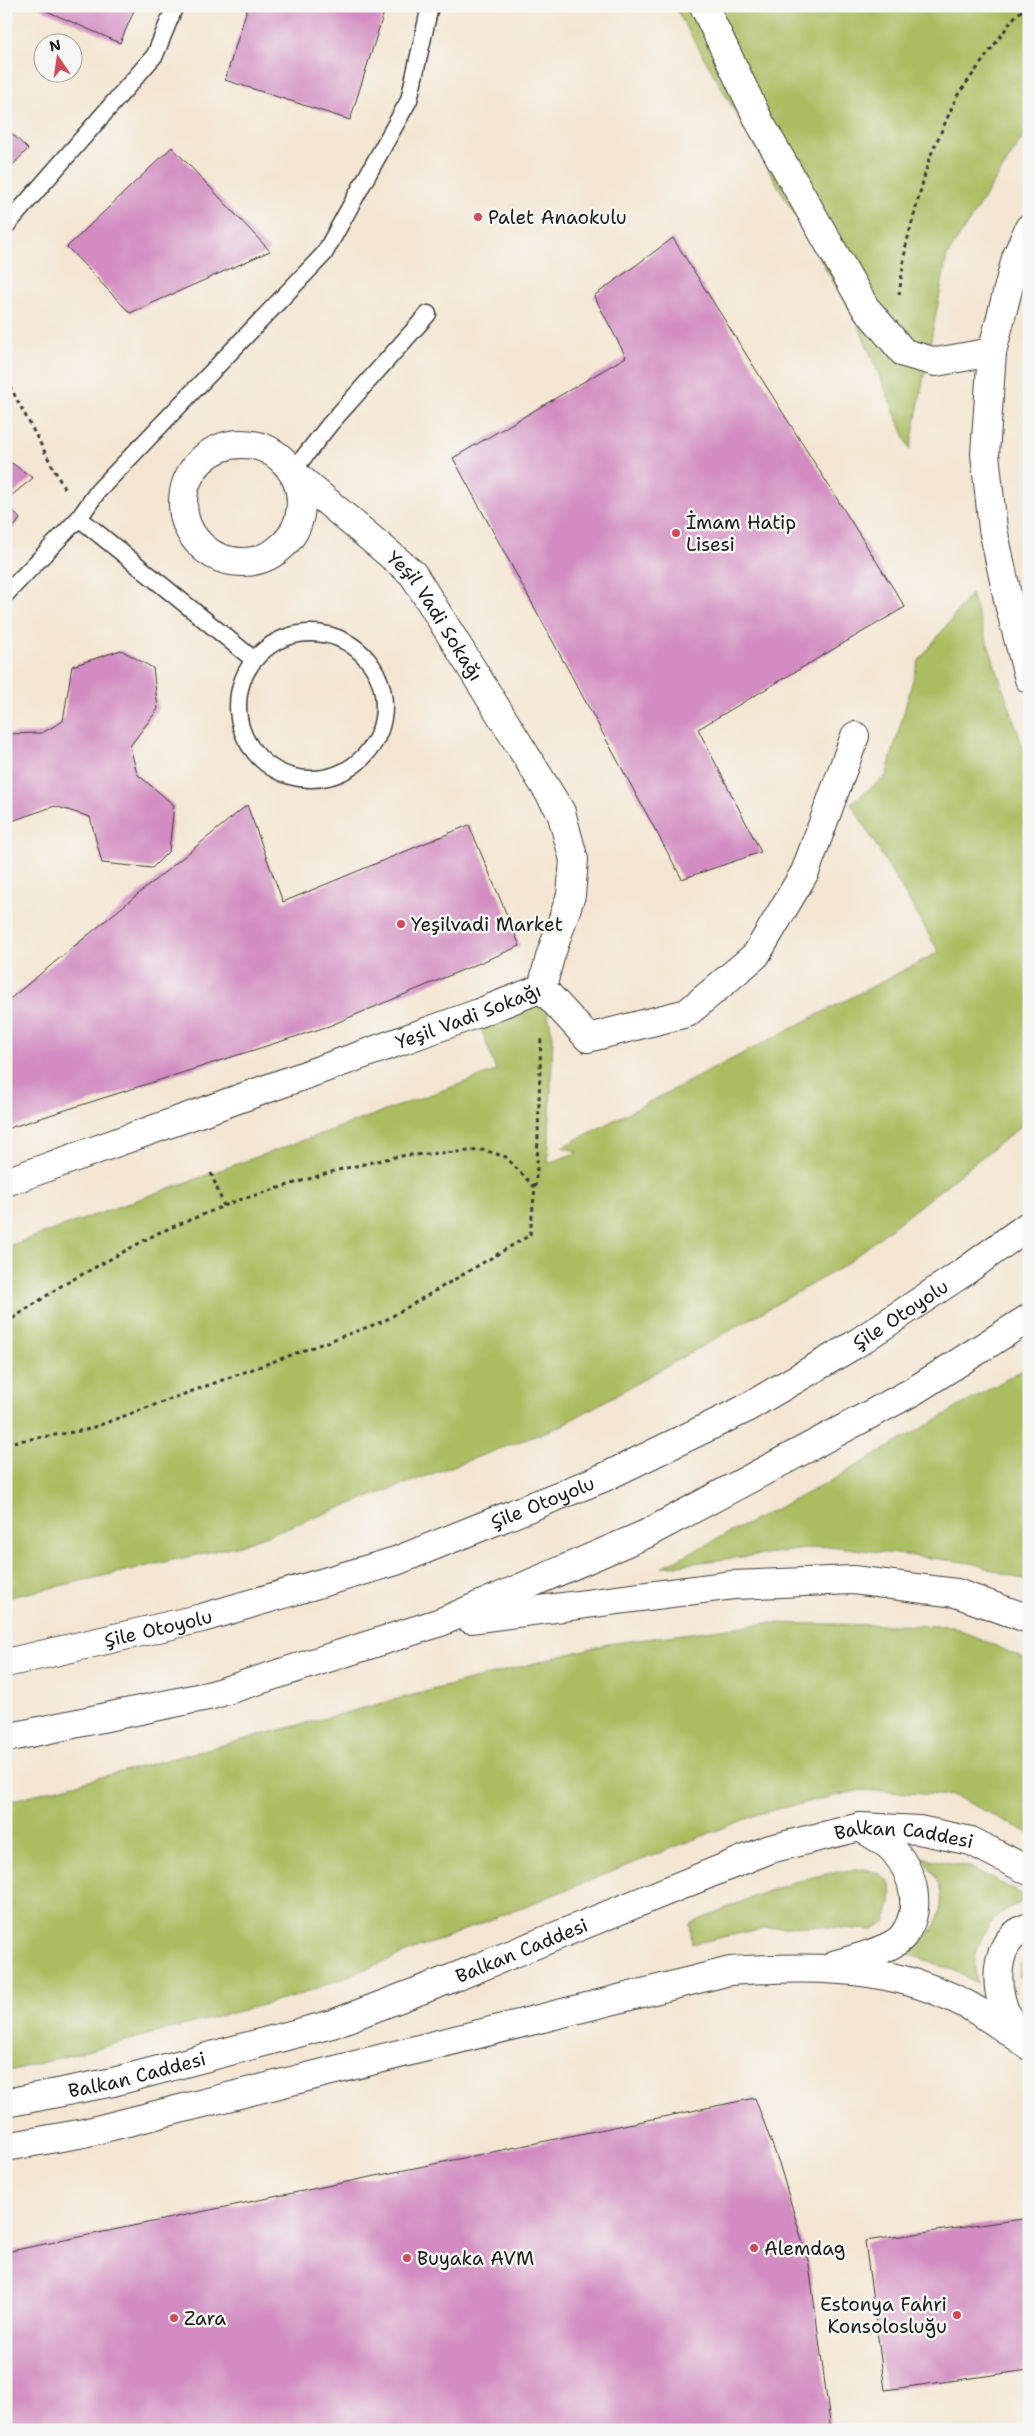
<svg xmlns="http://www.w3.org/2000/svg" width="1035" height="2436" font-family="'Shantell Sans',sans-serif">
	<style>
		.green { fill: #aabd60; stroke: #636c3e }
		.building { fill: #d28cc1 }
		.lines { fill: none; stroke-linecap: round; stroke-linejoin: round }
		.lane-casing { stroke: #3c3a37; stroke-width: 19 }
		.street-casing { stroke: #3c3a37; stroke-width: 30 }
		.secondary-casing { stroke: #3c3a37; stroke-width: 30 }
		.highway-casing { stroke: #3c3a37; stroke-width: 30 }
		.path { stroke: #3c3a37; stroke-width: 3; stroke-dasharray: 4 4; stroke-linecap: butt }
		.lane { stroke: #fff; stroke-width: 16 }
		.street { stroke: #fff; stroke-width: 28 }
		.secondary { stroke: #fff; stroke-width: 28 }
		.highway { stroke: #fff; stroke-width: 28 }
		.poi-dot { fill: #d1495b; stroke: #f6f6f2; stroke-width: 2 }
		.labels { text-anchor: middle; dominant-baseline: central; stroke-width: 5; stroke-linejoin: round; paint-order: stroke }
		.poi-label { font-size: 19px; fill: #1c1c1c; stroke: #f6f6f2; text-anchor: start }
		.street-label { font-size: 19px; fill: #1c1c1c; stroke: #f6f6f2 }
	</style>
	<rect width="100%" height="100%" fill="#f6f6f2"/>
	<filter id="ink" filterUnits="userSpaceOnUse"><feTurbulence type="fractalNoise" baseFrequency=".02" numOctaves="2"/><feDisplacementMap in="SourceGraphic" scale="10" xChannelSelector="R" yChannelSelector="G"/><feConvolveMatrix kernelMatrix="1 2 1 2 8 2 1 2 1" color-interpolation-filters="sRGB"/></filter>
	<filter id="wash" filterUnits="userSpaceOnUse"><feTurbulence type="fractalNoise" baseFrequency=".0096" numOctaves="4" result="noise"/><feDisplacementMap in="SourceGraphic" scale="20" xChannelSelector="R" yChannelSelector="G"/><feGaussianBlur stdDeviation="1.12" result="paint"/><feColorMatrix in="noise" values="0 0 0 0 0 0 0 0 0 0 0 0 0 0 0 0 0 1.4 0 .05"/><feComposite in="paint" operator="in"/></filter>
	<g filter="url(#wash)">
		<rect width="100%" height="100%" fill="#f4e6d2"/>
		<path class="green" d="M 674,6 L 1029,6 L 1029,128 L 947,256 L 910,450 L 858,324 Z
			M 971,594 L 1029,765 L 1029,1120 L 842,1267 L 559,1427 L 240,1545 L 6,1598 L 6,1247 L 496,1071 L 476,1014 L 542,988 L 553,1037 L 548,1163 L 578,1152 L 562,1147 L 939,952 L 851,803 L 886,776 L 918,662 Z
			M 1029,1366 L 1029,1582 L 972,1563 L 829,1546 L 662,1567 L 829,1482 Z
			M 766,1623 L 952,1626 L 1029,1661 L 1029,1833 L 955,1796 L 861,1790 L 761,1813 L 297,1996 L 6,2072 L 6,1802 L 607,1644 Z
			M 921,1857 L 970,1867 L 1029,1898 L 1029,1901 C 1000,1905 979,1932 975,1960 C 974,1967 976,1976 977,1983 L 955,1971 L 909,1954 C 944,1927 954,1891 921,1857 Z
			M 864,1869 C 898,1875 895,1896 885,1923 L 870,1930 L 813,1926 L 764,1928 L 692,1944 L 690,1924 C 747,1899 801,1873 864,1869 Z
			M 1029,1952 L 1029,1995 C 1017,1984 1016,1963 1029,1952 Z"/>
		<g id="blocks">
			<path class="building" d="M 35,6 L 136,6 L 120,43 Z
				M 248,6 L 386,6 L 350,120 L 225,80 Z
				M 6,128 L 28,149 L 6,172 Z
				M 172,147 L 270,251 L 130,313 L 67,247 Z
				M 673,238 L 905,607 L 698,729 L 761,852 L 682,879 L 453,458 L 626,357 L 594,296 Z
				M 6,459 L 33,478 L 6,500 Z
				M 6,503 L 20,519 L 6,537 Z
				M 121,650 L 153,668 L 158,709 L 130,746 L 137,774 L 174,805 L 169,851 L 152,868 L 102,863 L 90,817 L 55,806 L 6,823 L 6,734 L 42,733 L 63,721 L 72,666 Z
				M 247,805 L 283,902 L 469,825 L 520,946 L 329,1026 L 6,1129 L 6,1002 Z
				M 755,2098 L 779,2163 L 809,2264 L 831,2430 L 6,2430 L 6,2252 Z
				M 1029,2218 L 1029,2370 L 885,2390 L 865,2241 Z"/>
		</g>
	</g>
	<g filter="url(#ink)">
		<use href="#blocks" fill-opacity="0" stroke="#3c3a37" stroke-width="1"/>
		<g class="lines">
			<g class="lane-casing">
				<path id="lane" d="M 6,226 L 155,55 L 175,6
					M 292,472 L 330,424 L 428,314
					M 79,518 L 253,659
					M 6,594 L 79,518 L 98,491 L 324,254 L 409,100 L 430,6
					M238 706a73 73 0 1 1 146 0a73 73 0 1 1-146 0Z"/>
			</g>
			<g class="street-casing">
				<g id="street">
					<path d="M 704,6 L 759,121 L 865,307 L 904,353 L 936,362 L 992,352"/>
					<circle cx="242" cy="503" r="59"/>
					<path id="s1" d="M 292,472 L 413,574 L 561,812 L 574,860 L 571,895 L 550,957 L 542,988"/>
					<path d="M 542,988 L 588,1038 L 687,1013 L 756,955 L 805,872 L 855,736"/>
					<path id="s2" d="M 6,1182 L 476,1014 L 542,988"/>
				</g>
			</g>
			<g class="secondary-casing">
				<g id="secondary">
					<path d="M 836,1964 C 852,1960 893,1949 903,1936 C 923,1909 914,1874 894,1851 C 886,1841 870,1834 860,1827"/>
					<path d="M 1021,2036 C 1016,2027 1008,2018 1004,2009 C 994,1980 995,1938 1029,1927"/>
					<path id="s3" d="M 6,2103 L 113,2082 L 332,2024 L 458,1976 L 770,1849 L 860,1827 L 919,1830 L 971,1841 L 1029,1871"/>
					<path d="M 6,2147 L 84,2133 L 730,1971 C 828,1965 915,1965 998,2024 C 1008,2031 1020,2038 1029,2046"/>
				</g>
			</g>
			<g class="highway-casing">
				<g id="highway">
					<path d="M 1029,228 L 1016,258 L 992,352 L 985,454 L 993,529 L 1009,604 L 1029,679"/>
					<path d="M 470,1619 L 733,1585 L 853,1580 L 956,1593 L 1029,1619"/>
					<path id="s4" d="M 6,1663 L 202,1618 L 396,1561 L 605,1477 L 743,1410 L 854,1345 L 964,1272 L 1029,1225"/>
					<path d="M 6,1738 L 212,1695 L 441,1622 L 646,1534 L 912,1392 L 1029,1318"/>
				</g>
			</g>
			<path class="path" d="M 899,295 L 906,245 L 929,159 L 957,96 L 1016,15 L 1028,6
				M 6,379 L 65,490
				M 211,1173 L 224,1206
				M 6,1323 L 61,1286 L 158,1233 L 236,1201 L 338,1170 L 399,1156 L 484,1150 L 506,1157 L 535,1188
				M 6,1443 L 86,1430 L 384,1321 L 530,1235 L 537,1168 L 541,1036"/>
			<use href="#lane" class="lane"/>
			<use href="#street" class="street"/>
			<use href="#secondary" class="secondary"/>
			<use href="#highway" class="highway"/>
		</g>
	</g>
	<g class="poi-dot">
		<circle cx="478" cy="217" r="5"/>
		<circle cx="676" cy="533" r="5"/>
		<circle cx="401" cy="924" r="5"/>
		<circle cx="754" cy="2248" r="5"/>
		<circle cx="407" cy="2258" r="5"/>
		<circle cx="957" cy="2315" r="5"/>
		<circle cx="174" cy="2318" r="5"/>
	</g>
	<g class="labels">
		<g class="poi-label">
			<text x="488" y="217">Palet Anaokulu</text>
			<text x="686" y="522">İmam Hatip<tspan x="686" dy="22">Lisesi</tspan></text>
			<text x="411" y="924">Yeşilvadi Market</text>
			<text x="764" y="2248">Alemdag</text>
			<text x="417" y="2258">Buyaka AVM</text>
			<text x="947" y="2304" text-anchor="end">Estonya Fahri<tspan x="947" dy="22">Konsolosluğu</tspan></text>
			<text x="184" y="2318">Zara</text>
		</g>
		<g class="street-label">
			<text stroke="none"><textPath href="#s1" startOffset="205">Yeşil Vadi Sokağı</textPath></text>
			<text stroke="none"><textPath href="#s2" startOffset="491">Yeşil Vadi Sokağı</textPath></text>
			<text stroke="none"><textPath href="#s4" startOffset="966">Şile Otoyolu</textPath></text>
			<text stroke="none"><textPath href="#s4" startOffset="561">Şile Otoyolu</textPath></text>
			<text stroke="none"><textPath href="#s4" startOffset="156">Şile Otoyolu</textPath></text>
			<text stroke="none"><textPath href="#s3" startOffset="944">Balkan Caddesi</textPath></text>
			<text stroke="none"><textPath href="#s3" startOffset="539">Balkan Caddesi</textPath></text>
			<text stroke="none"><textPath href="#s3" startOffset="134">Balkan Caddesi</textPath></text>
		</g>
	</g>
	<rect width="1035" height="2436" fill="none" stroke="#f6f6f2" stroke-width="25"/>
	<g transform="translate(58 58) rotate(347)"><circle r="24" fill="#f6f6f2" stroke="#9f9f9c"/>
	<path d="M0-4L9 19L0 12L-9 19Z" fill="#d1495b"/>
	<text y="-8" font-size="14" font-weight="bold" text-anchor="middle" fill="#1c1c1c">N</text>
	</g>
</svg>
